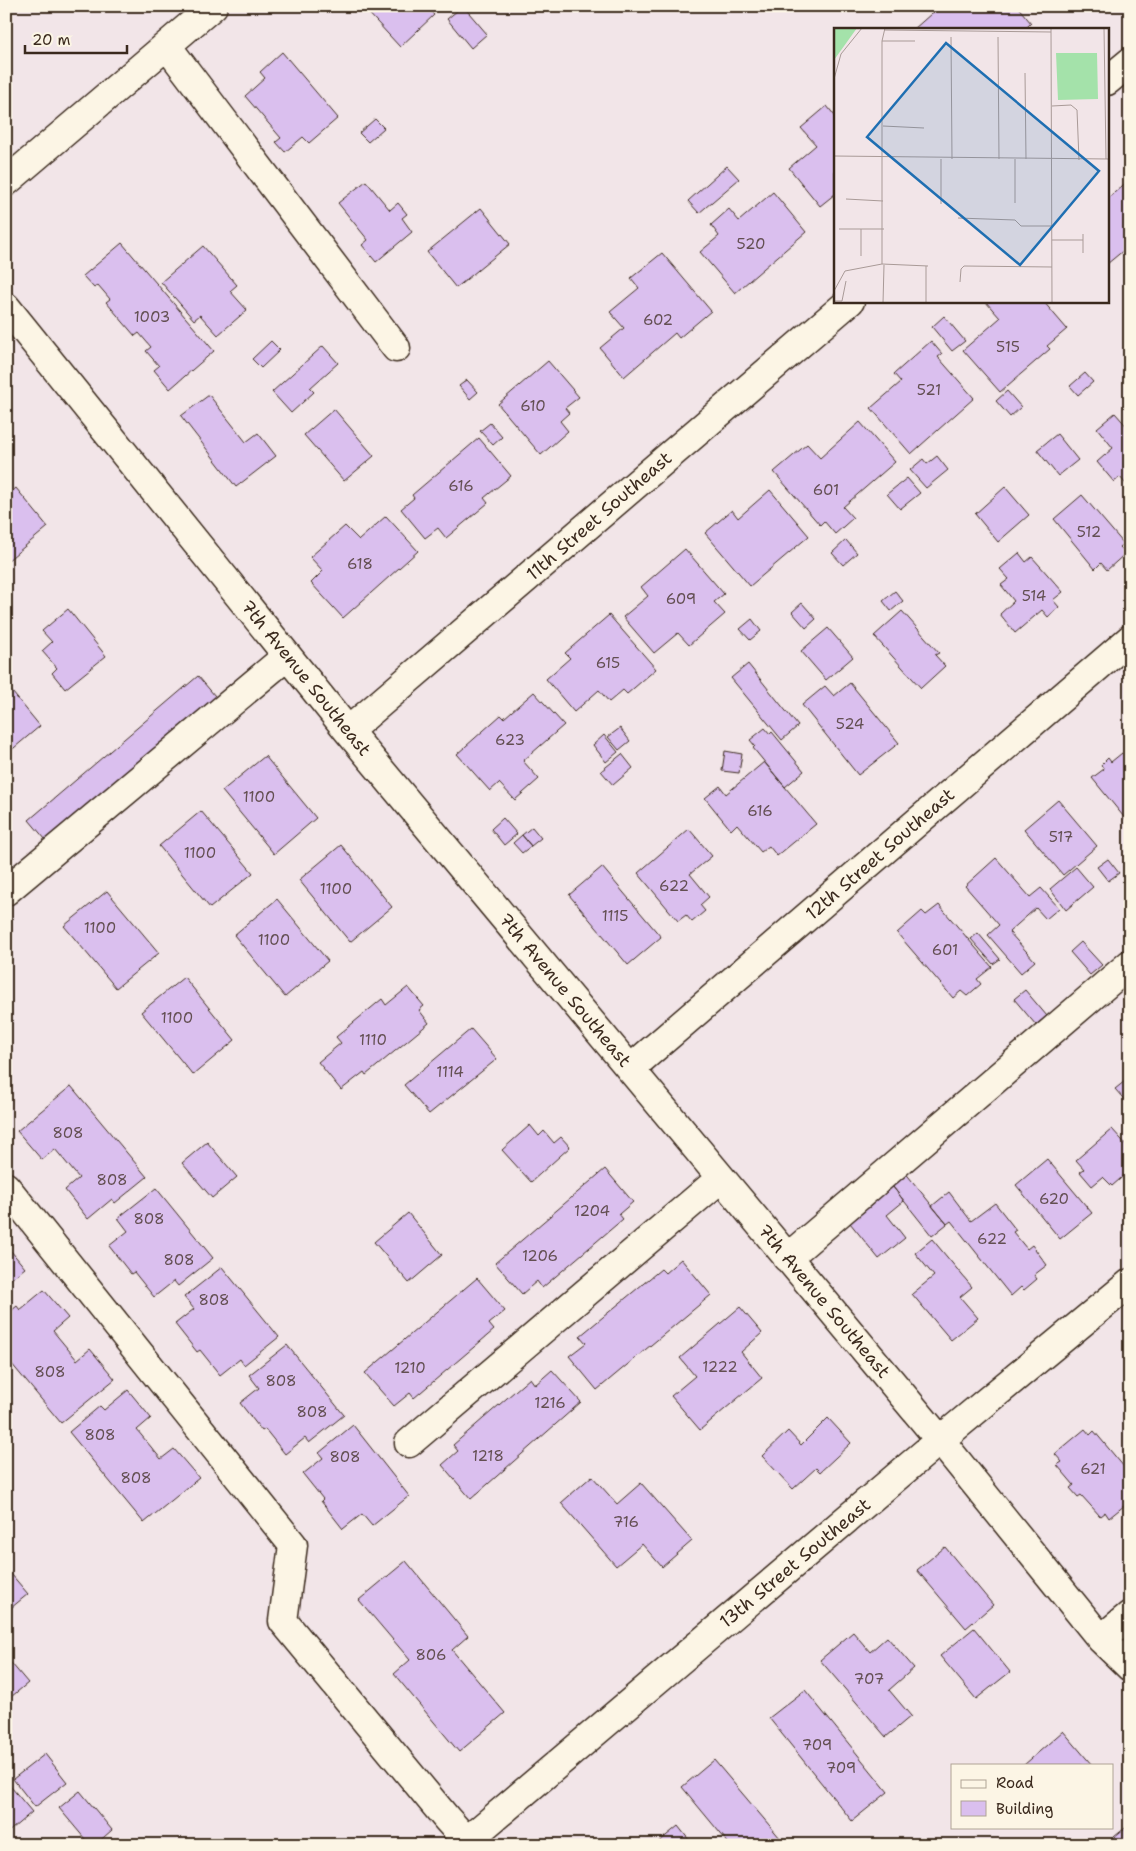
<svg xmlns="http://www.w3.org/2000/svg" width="1136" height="1851" font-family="'Shantell Sans',sans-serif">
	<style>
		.building { fill: #dabfee; stroke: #3b2a1e }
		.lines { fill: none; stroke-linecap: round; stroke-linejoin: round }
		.minor-casing { stroke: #3b2a1e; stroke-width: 31 }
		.minor { stroke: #fcf5e5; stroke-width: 28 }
		.labels { text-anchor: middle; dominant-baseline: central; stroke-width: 4; stroke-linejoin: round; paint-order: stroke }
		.number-label { font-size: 15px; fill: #634f52 }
		.street-label { font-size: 18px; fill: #3b2a1e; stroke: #fcf5e5 }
		.inset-road { fill: none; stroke: #a99a97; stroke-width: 1 }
		.view { fill: #1f6fb2; fill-opacity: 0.15; stroke: #1f6fb2; stroke-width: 2.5 }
		.inset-edge { fill: none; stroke: #3b2a1e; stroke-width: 2.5 }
	</style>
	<rect width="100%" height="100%" fill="#f2e5e8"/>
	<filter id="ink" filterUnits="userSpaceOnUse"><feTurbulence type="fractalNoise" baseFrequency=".02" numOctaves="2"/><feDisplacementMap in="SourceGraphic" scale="10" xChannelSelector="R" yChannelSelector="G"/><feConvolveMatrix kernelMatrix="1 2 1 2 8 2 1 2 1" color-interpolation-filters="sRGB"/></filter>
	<g filter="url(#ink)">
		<path class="building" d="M 368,6 L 426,6 L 434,15 L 400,47 L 365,9 Z
			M 463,6 L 487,34 L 471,48 L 447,19 Z
			M 940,6 L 1017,6 L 1031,23 L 1025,29 L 914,29 Z
			M 282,52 L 338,118 L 309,143 L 303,137 L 285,152 L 276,142 L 281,138 L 245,96 L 265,78 L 260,72 Z
			M 827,106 L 835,116 L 835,194 L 820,206 L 789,168 L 816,145 L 801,128 Z
			M 375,119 L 384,128 L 368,142 L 359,133 Z
			M 727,166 L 739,179 L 699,213 L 688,201 Z
			M 1130,173 L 1130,245 L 1107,264 L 1107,199 L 1129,180 L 1126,176 Z
			M 366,181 L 390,210 L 398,203 L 407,214 L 402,218 L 412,232 L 376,262 L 362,245 L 368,240 L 338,203 Z
			M 773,192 L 806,232 L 735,293 L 700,252 L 719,236 L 711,225 L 729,209 L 739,221 Z
			M 481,208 L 510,244 L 456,288 L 427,252 Z
			M 122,243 L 214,351 L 170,389 L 154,370 L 159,366 L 146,351 L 151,347 L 139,333 L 135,336 L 106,302 L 110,299 L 98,285 L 94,288 L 83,276 Z
			M 203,246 L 237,285 L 230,291 L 247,310 L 218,335 L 200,315 L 194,320 L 161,282 Z
			M 662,253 L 711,311 L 679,338 L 675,333 L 624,377 L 600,348 L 624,328 L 610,312 L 639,288 L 631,278 Z
			M 985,301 L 1043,301 L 1067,329 L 1047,346 L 1050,349 L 1000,392 L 963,350 L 1000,318 Z
			M 944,316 L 965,341 L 952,351 L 932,327 Z
			M 271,341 L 280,350 L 261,368 L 252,359 Z
			M 931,341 L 942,354 L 938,357 L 974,398 L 911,454 L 871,408 L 901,382 L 894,374 Z
			M 323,346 L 338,363 L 310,388 L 314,392 L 291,413 L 272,392 Z
			M 548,361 L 579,397 L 565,408 L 569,413 L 560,421 L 568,431 L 541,455 L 498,404 Z
			M 1085,373 L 1093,382 L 1078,395 L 1070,386 Z
			M 467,380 L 478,392 L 470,399 L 459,386 Z
			M 1007,391 L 1021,407 L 1010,417 L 996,401 Z
			M 209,395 L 246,442 L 258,433 L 276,456 L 236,487 L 181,416 Z
			M 334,409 L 374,456 L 344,481 L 304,435 Z
			M 1115,413 L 1130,430 L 1130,489 L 1120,477 L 1114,482 L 1097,462 L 1113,448 L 1097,428 Z
			M 860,422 L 895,462 L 843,507 L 853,518 L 835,534 L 824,521 L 820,525 L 774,472 L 807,444 L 820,458 Z
			M 490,423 L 502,437 L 493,445 L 480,431 Z
			M 1057,434 L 1078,460 L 1058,476 L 1037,450 Z
			M 479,438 L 511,476 L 484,498 L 488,503 L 446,538 L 438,528 L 425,538 L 401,509 L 414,498 L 412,495 Z
			M 937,456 L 948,470 L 926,488 L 910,470 L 923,459 L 927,464 Z
			M 907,478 L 920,493 L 900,509 L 887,494 Z
			M 1005,487 L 1029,515 L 998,542 L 975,514 Z
			M 16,488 L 48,527 L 6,562 L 6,496 Z
			M 770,490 L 809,536 L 750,586 L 705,533 L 732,510 L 738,518 Z
			M 1082,495 L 1124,544 L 1120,547 L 1126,553 L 1107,570 L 1101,563 L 1095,569 L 1054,519 Z
			M 386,516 L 418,551 L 343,618 L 311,583 L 323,571 L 310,557 L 345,526 L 359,540 Z
			M 846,540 L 857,553 L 843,565 L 832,553 Z
			M 685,549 L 724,594 L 714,602 L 725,614 L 689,645 L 678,633 L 654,653 L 623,617 L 648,596 L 641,587 Z
			M 1019,553 L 1026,562 L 1032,557 L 1063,592 L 1053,600 L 1059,607 L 1048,617 L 1042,610 L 1015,633 L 1000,614 L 1014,601 L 1001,585 L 1009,579 L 1000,569 Z
			M 895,591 L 903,601 L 891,611 L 883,601 Z
			M 802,603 L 816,619 L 806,628 L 792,612 Z
			M 68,609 L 106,656 L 65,689 L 52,673 L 57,668 L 42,651 L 52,642 L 42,631 Z
			M 902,611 L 939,653 L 935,655 L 945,666 L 921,688 L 874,636 Z
			M 609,615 L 656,669 L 627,694 L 623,690 L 609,702 L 599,690 L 574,712 L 546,679 L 570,658 L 565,653 Z
			M 752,619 L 761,631 L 750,640 L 740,629 Z
			M 828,628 L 853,657 L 826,680 L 801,651 Z
			M 748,664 L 798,726 L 782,740 L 731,678 Z
			M 198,676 L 221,703 L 51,846 L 29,820 Z
			M 850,683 L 899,743 L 858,775 L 802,705 L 825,686 L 834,696 Z
			M 8,687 L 40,726 L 8,753 L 6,688 Z
			M 534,692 L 564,725 L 523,761 L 539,779 L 515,800 L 499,783 L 490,791 L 457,754 L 501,715 L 504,718 Z
			M 620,728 L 630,741 L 619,750 L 608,737 Z
			M 765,728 L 770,734 L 772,732 L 804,771 L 785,787 L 753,748 L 755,746 L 750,740 Z
			M 604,735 L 618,752 L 606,762 L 593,745 Z
			M 725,751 L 742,754 L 739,773 L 722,771 Z
			M 1122,753 L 1127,758 L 1130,756 L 1130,820 L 1128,822 L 1092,778 L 1104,769 L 1101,765 L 1108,758 L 1111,762 Z
			M 622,754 L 633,768 L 613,785 L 601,771 Z
			M 265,756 L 316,818 L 274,854 L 222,791 Z
			M 764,762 L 816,824 L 777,856 L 769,846 L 761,852 L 737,824 L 731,830 L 705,798 L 720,786 L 726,794 Z
			M 1058,800 L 1097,846 L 1063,875 L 1024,829 Z
			M 201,811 L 253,873 L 210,908 L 159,846 Z
			M 503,818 L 517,834 L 504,845 L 491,829 Z
			M 532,827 L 541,838 L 531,846 L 522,835 Z
			M 689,829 L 712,856 L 690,874 L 709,897 L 700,905 L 705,911 L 692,922 L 686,915 L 678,921 L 638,873 Z
			M 522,835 L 531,846 L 522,853 L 513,843 Z
			M 341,845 L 392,907 L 350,942 L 299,880 Z
			M 996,858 L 1030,897 L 1041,888 L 1059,908 L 1046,919 L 1036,908 L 1009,932 L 1035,961 L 1021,973 L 988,935 L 999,925 L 965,886 Z
			M 1108,859 L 1119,873 L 1108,881 L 1097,867 Z
			M 602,867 L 661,937 L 628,965 L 569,895 Z
			M 1076,867 L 1093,887 L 1066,910 L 1050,889 Z
			M 107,891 L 159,953 L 116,988 L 64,926 Z
			M 277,899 L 328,961 L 285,997 L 234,935 Z
			M 939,905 L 992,967 L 977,979 L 981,984 L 967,996 L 961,991 L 953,998 L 897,933 L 922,911 L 926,915 Z
			M 978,933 L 1000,959 L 993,964 L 971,939 Z
			M 1081,942 L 1102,965 L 1090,975 L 1070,952 Z
			M 184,977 L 235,1040 L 193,1075 L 141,1012 Z
			M 408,987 L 424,1006 L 419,1010 L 429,1023 L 366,1075 L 364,1072 L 341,1090 L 318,1062 L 341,1043 L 336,1037 L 382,999 L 386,1005 Z
			M 1025,990 L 1047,1016 L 1036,1025 L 1014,999 Z
			M 471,1029 L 497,1059 L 429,1114 L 404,1085 Z
			M 1130,1077 L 1130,1106 L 1115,1089 Z
			M 71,1086 L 147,1177 L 115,1203 L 112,1199 L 88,1219 L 65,1190 L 79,1178 L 55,1149 L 42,1160 L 17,1131 Z
			M 530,1125 L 539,1136 L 544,1131 L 554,1143 L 561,1137 L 570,1147 L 531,1182 L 502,1150 Z
			M 1112,1129 L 1130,1149 L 1130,1174 L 1128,1172 L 1112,1186 L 1103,1177 L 1092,1186 L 1080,1172 L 1084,1169 L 1076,1160 Z
			M 207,1142 L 237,1177 L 212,1198 L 182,1163 Z
			M 1047,1159 L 1092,1213 L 1060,1239 L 1016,1185 Z
			M 605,1169 L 633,1202 L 619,1214 L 623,1219 L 542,1288 L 537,1281 L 522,1294 L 495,1263 Z
			M 904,1171 L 947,1224 L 932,1236 L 889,1182 Z
			M 889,1182 L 904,1201 L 887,1215 L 905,1238 L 879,1259 L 850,1223 L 873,1204 L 869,1199 Z
			M 156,1188 L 213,1258 L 178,1286 L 174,1281 L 154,1297 L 134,1272 L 131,1274 L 109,1246 L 128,1231 L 118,1218 Z
			M 949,1192 L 971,1221 L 995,1203 L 1016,1230 L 1013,1232 L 1027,1249 L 1032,1245 L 1047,1265 L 1034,1275 L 1037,1279 L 1024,1290 L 1021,1287 L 1011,1296 L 951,1221 L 947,1224 L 932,1206 Z
			M 408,1213 L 442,1255 L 409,1283 L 374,1242 Z
			M 932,1239 L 972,1287 L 960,1297 L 978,1318 L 951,1340 L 912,1294 L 934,1276 L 915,1253 Z
			M 6,1245 L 25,1268 L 6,1283 Z
			M 681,1259 L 711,1295 L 597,1390 L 569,1356 L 586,1343 L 580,1336 L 661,1269 L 665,1273 Z
			M 222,1267 L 279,1337 L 244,1365 L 240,1359 L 220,1375 L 200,1350 L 197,1352 L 175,1324 L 194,1309 L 184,1297 Z
			M 477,1278 L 505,1311 L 489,1324 L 494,1330 L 414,1398 L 410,1393 L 394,1406 L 365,1373 Z
			M 44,1290 L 68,1318 L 53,1331 L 77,1360 L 90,1349 L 115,1379 L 61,1423 L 6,1357 L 6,1315 L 17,1306 L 20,1310 Z
			M 740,1307 L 762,1333 L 741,1352 L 762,1378 L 700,1430 L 671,1396 L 695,1376 L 680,1358 Z
			M 287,1345 L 344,1415 L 309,1443 L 305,1438 L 285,1454 L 265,1429 L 262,1431 L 240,1403 L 259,1388 L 249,1375 Z
			M 552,1370 L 581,1402 L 471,1499 L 442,1465 L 458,1451 L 453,1445 L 530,1378 L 535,1385 Z
			M 128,1390 L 151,1418 L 137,1430 L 161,1459 L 174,1449 L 199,1478 L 144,1523 L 69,1432 L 100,1406 L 104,1410 Z
			M 828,1418 L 851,1443 L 820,1472 L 816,1468 L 793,1489 L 762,1456 L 788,1431 L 801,1445 Z
			M 353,1425 L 409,1496 L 372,1526 L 362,1514 L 343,1529 L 321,1501 L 323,1499 L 303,1474 L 323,1458 L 319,1453 Z
			M 1085,1429 L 1090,1435 L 1094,1431 L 1130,1474 L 1130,1501 L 1109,1518 L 1105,1512 L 1100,1516 L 1081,1495 L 1078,1497 L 1070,1488 L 1074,1485 L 1057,1465 L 1062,1462 L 1055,1454 Z
			M 592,1476 L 617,1504 L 641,1483 L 692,1541 L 662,1567 L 642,1544 L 616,1566 L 561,1503 Z
			M 945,1547 L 993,1605 L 966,1628 L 917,1570 Z
			M 406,1561 L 468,1636 L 452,1650 L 505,1713 L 459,1752 L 394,1674 L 410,1660 L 359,1600 Z
			M 6,1568 L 28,1594 L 6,1612 Z
			M 974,1628 L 1010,1672 L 976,1699 L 940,1656 Z
			M 853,1632 L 870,1652 L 887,1637 L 914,1668 L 889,1690 L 911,1716 L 886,1737 L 820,1660 Z
			M 6,1657 L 28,1683 L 6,1701 Z
			M 805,1690 L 888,1792 L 852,1821 L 769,1718 Z
			M 1063,1731 L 1092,1765 L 1024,1765 Z
			M 45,1754 L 67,1782 L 35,1807 L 13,1779 Z
			M 714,1760 L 786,1845 L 730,1845 L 682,1787 Z
			M 6,1781 L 32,1812 L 6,1834 Z
			M 80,1791 L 112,1830 L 95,1845 L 90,1845 L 59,1808 Z
			M 1130,1824 L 1130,1845 L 1104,1845 Z
			M 678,1826 L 693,1845 L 655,1845 Z"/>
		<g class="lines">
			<g class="minor-casing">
				<path id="minor" d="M 167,46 L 396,348
					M 1107,81 L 1130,62
					M 6,182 L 213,6
					M 6,307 L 348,731 L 940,1440 L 1101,1639 L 1130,1667
					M 348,731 L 850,301
					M 6,891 L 287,656
					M 630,1069 L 1130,639
					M 6,1187 L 293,1545 L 283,1621 L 447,1819 L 467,1841
					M 787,1258 L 1130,964
					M 409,1443 L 721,1178
					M 1101,1639 L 1130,1615
					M 462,1845 L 940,1440 L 1130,1283"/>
			</g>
			<use href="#minor" class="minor"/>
		</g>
	</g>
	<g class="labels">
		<g class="number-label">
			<text x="751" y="244">520</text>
			<text x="152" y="317">1003</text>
			<text x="658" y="320">602</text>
			<text x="1008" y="347">515</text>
			<text x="929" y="390">521</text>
			<text x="533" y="406">610</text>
			<text x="461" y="486">616</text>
			<text x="826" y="490">601</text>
			<text x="1089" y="532">512</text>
			<text x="360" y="564">618</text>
			<text x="1034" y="596">514</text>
			<text x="681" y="599">609</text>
			<text x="608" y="663">615</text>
			<text x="850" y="724">524</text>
			<text x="510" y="740">623</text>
			<text x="259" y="797">1100</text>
			<text x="760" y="811">616</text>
			<text x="1061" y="837">517</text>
			<text x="200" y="853">1100</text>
			<text x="674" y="886">622</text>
			<text x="336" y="889">1100</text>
			<text x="615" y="916">1115</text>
			<text x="100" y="928">1100</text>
			<text x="274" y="940">1100</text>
			<text x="945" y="950">601</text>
			<text x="177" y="1018">1100</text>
			<text x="373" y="1040">1110</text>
			<text x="450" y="1072">1114</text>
			<text x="68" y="1133">808</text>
			<text x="112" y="1180">808</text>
			<text x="1054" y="1199">620</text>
			<text x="592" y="1211">1204</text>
			<text x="149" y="1219">808</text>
			<text x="992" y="1239">622</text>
			<text x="540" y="1256">1206</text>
			<text x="179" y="1260">808</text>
			<text x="214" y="1300">808</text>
			<text x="720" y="1367">1222</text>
			<text x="410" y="1368">1210</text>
			<text x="50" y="1372">808</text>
			<text x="281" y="1381">808</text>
			<text x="550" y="1403">1216</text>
			<text x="312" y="1412">808</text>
			<text x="100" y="1435">808</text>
			<text x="488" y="1456">1218</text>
			<text x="345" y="1457">808</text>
			<text x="1093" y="1469">621</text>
			<text x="136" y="1478">808</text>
			<text x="626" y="1522">716</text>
			<text x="431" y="1655">806</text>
			<text x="869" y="1679">707</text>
			<text x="817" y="1745">709</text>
			<text x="841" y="1768">709</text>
		</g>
		<g class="street-label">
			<text transform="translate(599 516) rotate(-41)">11th Street Southeast</text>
			<text transform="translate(306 678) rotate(51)">7th Avenue Southeast</text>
			<text transform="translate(880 854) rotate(-41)">12th Street Southeast</text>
			<text transform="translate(565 990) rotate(50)">7th Avenue Southeast</text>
			<text transform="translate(824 1301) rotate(50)">7th Avenue Southeast</text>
			<text transform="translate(795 1563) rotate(-40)">13th Street Southeast</text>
		</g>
	</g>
	<g transform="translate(834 28)">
		<rect width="275" height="275" fill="#f2e5e8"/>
		<path d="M 0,0 L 23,0 L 0,32 ZM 222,25 L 263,25 L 264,71 L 224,72 Z" fill="#a4e2aa"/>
		<path class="inset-road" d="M 217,0 L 218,275M 270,0 L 272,131M 50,2 L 217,4M 117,9 L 118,131M 164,9 L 165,131M 48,13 L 81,13M 191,45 L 192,131M 0,51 L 7,26 L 28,0M 218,78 L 237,77 L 243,82 L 245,132M 49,98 L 90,100M 0,128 L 275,131M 181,131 L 181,175M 12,171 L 49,173M 107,176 L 107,131M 124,190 L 181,192 L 187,198 L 218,198M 5,201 L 50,201M 27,201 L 27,228M 249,206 L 249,225M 218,212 L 249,212M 48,236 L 48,13 L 51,0M 48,236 L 94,238M 126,254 L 127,241 L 130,238 L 218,239M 0,263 L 11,243 L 48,236M 0,273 L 8,273 L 12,253M 49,275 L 50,237M 92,275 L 92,238"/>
		<path class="view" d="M 112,15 L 265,143 L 186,237 L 33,109 Z"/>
		<rect width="275" height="275" class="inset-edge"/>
	</g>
	<rect width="1136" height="1851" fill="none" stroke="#fcf5e5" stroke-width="25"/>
	<rect x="12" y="12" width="1111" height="1826" fill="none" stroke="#3b2a1e" stroke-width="2" filter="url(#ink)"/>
	<rect x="951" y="1764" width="162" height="65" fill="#fcf5e5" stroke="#afa495"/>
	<rect x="961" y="1780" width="25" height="8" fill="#fcf5e5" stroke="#afa495"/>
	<text x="996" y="1788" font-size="15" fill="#3b2a1e">Road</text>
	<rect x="961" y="1801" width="25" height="15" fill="#dabfee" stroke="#afa495"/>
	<text x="996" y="1814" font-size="15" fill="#3b2a1e">Building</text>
	<path d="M25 45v8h102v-8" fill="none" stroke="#3b2a1e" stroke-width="2.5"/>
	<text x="32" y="45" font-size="15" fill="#3b2a1e" stroke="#fcf5e5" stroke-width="4" paint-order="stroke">20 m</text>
</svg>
